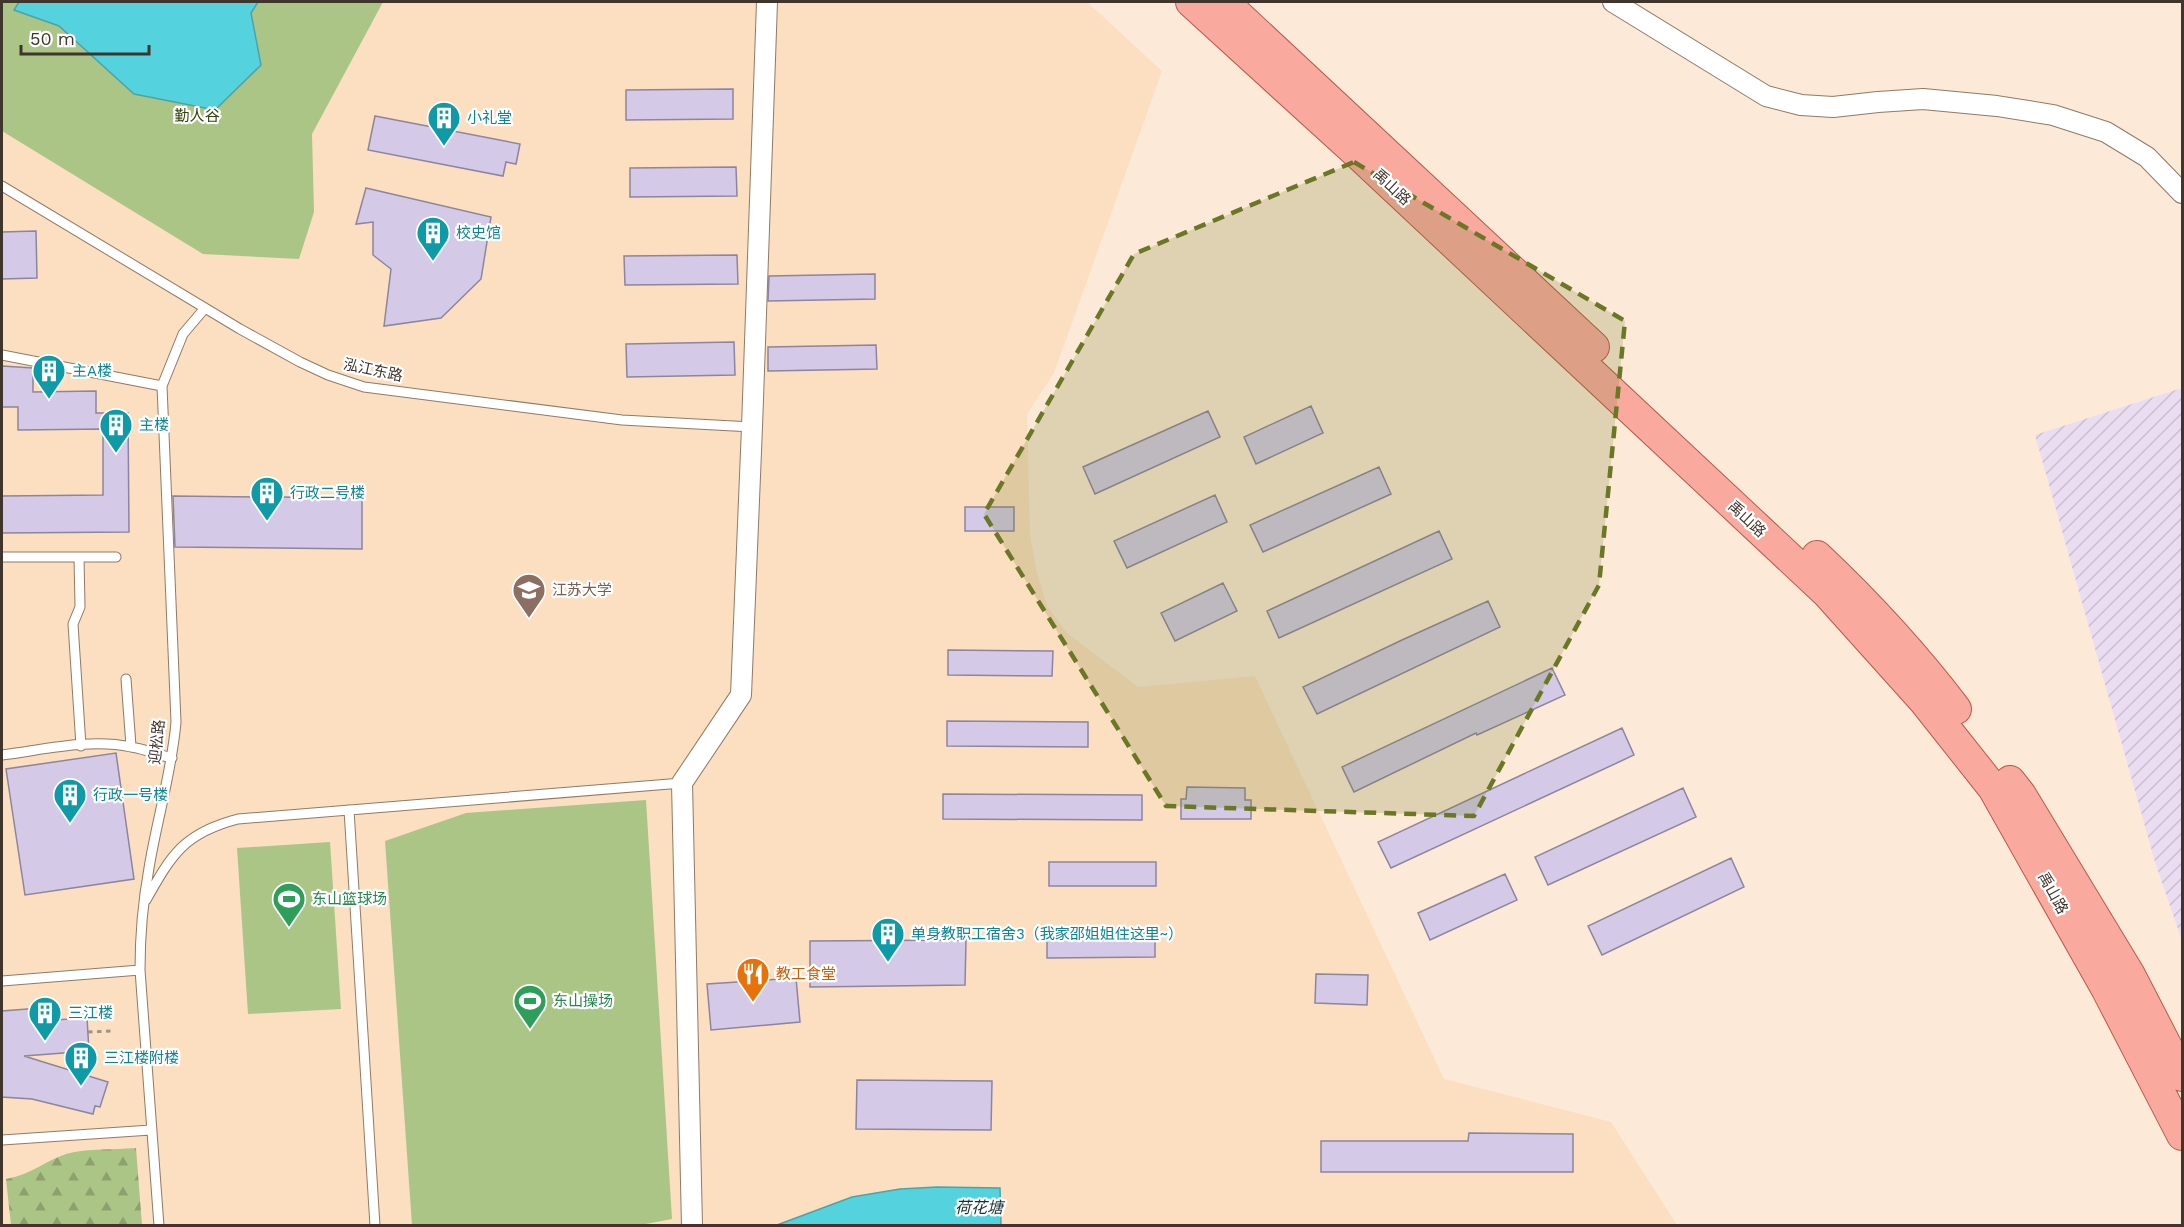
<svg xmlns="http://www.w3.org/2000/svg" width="2184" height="1227" font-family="'Work Sans','Noto Sans SC',sans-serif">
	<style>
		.built { fill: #fcdec1 }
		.industrial { fill: url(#industrial-furrows) }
		.forest { fill: url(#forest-firs) }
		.green { fill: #abc586 }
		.water { fill: #54d2dd; stroke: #4ea3a8; stroke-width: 1.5 }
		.building { fill: #d4cae7; stroke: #8d849e; stroke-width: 1.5 }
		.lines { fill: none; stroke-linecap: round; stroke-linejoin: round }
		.service-casing { stroke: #907a66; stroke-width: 11 }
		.minor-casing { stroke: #907a66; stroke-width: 22 }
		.primary-casing { stroke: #b65b4c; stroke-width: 32 }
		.path { stroke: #a19284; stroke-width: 3; stroke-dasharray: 4.5 4.5; stroke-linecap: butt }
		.service { stroke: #fff; stroke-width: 9 }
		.minor { stroke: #fff; stroke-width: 20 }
		.primary { stroke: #faa99e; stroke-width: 30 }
		.marked { fill: #6a7724; fill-opacity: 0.2; stroke: #6a7724; stroke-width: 4.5; stroke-dasharray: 12 8; stroke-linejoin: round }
		.labels { text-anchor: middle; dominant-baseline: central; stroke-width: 4.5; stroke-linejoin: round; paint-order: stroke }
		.park-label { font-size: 15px; fill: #314409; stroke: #fff }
		.culture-label { font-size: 15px; fill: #0d838f; stroke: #fff; text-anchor: start }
		.street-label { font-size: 15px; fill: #3f352c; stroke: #fff }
		.education-label { font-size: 15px; fill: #785e54; stroke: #fff; text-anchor: start }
		.leisure-label { font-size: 15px; fill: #27864d; stroke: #fff; text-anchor: start }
		.food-label { font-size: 15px; fill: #c56008; stroke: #fff; text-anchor: start }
		.water-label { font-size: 16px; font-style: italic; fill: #1b3133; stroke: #fff }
	</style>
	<defs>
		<pattern id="industrial-furrows" width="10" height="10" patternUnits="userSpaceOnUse" patternTransform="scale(1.5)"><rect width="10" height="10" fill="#eaddf1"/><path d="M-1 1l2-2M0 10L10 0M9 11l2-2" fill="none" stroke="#cabecf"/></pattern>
		<pattern id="forest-firs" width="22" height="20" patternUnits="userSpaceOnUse" patternTransform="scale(1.5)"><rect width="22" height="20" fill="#abc586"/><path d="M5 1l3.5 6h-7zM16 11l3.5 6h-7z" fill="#8da16e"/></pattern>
	</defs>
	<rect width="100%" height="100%" fill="#fde9d7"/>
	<path class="built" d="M 2,2 L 1087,2 L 1162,71 L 1054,373 L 1027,414 L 1030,535 L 1036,569 L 1047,606 L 1067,633 L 1138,687 L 1255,676 L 1444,1079 L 1611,1122 L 1677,1225 L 2,1226 Z"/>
	<path class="industrial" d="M 2182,388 L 2182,941 L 2155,862 L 2035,435 Z"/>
	<path class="forest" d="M 136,1148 L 142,1225 L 11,1225 L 6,1179 C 30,1175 45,1161 66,1154 C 88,1148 113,1150 136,1148 Z"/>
	<path class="green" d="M 2,2 L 383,2 L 312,134 L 314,212 L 299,259 L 203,254 L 2,131 Z
		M 646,800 L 672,1219 L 635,1226 L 412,1225 L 385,841 L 466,813 Z
		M 330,842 L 341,1009 L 248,1014 L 237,848 Z"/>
	<path class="water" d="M 19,2 L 258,2 L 251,13 L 261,65 L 215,110 L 134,94 L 59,26 L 14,10 Z
		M 937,1187 L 1000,1188 L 1001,1225 L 777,1225 L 852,1197 L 900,1189 Z"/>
	<path class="building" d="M 733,89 L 733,119 L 626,120 L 626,90 Z
		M 375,116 L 520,144 L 516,164 L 506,162 L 503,176 L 368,150 Z
		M 736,167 L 737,196 L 630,197 L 630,168 Z
		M 366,188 L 491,217 L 481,279 L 441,318 L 384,326 L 391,269 L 373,255 L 373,222 L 356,224 Z
		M 36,231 L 37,278 L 2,279 L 2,232 Z
		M 737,255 L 738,284 L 625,285 L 624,256 Z
		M 875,274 L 875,299 L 768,301 L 769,276 Z
		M 734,342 L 735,375 L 627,377 L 626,344 Z
		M 876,345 L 877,369 L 768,371 L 768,347 Z
		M 2,366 L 33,368 L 33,392 L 96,391 L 96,413 L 128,413 L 129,532 L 2,533 L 2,496 L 103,495 L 103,429 L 18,430 L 18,407 L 2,407 Z
		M 1311,406 L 1323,433 L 1256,464 L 1244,437 Z
		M 1208,411 L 1220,437 L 1095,494 L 1083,467 Z
		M 1379,467 L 1391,494 L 1263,552 L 1250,525 Z
		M 1215,495 L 1227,522 L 1127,568 L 1114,541 Z
		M 173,496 L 362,498 L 362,549 L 175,547 Z
		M 965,507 L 1014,507 L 1014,531 L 965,531 Z
		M 1439,531 L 1452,559 L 1279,638 L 1267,611 Z
		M 1223,583 L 1237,611 L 1175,641 L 1161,613 Z
		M 1488,601 L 1500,627 L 1317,714 L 1303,687 L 1402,640 Z
		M 948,650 L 1053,651 L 1052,676 L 948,675 Z
		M 1552,668 L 1565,695 L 1477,735 L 1476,733 L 1354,792 L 1342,767 Z
		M 947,721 L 1088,722 L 1088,747 L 947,746 Z
		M 1622,728 L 1634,755 L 1391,868 L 1378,842 Z
		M 116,753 L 134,879 L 25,895 L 6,769 Z
		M 1187,787 L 1245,788 L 1245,800 L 1251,800 L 1251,819 L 1181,819 L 1181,799 L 1186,799 Z
		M 1683,788 L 1696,817 L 1548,885 L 1535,857 Z
		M 943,794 L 1142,795 L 1142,820 L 943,819 Z
		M 1731,858 L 1744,887 L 1602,955 L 1588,926 Z
		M 1049,862 L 1156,862 L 1156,886 L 1049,886 Z
		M 1505,874 L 1517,900 L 1430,940 L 1418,913 Z
		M 1155,933 L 1155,957 L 1047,958 L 1047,934 Z
		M 966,940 L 965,985 L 810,987 L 810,941 Z
		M 1316,974 L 1368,975 L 1367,1005 L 1315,1003 Z
		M 796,978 L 800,1022 L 711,1030 L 707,984 Z
		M 53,1007 L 54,1020 L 87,1018 L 89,1051 L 24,1056 L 108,1082 L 100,1107 L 95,1106 L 93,1114 L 32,1099 L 2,1097 L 2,1011 Z
		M 857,1080 L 992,1081 L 991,1130 L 856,1129 Z
		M 1469,1133 L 1573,1134 L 1573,1172 L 1321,1172 L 1321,1141 L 1468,1141 Z"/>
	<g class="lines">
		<g class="service-casing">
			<path id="service" d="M 2,186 L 240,329 L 300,362 L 328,375 L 364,387 L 622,420 L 752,427
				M 2,355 L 162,386
				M 2,557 L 116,557
				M 79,557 L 80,607 L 73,624 L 81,746
				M 126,679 L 131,746
				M 2,755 C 43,750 90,738 131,747 C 145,749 159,755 172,758
				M 349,810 L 375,1226
				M 146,900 C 172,854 184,833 238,819 L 682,783
				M 2,981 L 140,970
				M 2,1140 L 151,1130
				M 159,1226 L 140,970 C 140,935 143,901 149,868 C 157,819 172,771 176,722 L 162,386 L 183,334 L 205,308"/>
		</g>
		<g class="minor-casing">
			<path id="minor" d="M 1613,2 L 1766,96 L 1801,105 L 1833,107 L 1878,102 L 1923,99 L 1997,106 L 2053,115 L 2106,132 L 2147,157 L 2182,193
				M 692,1226 L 682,783 L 741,695 L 752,427 L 767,2"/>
		</g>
		<g class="primary-casing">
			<path id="primary" d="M 1191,2 L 1360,156 L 1827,593 L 1924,701 L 1993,788 L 2107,990 L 2182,1135
				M 1224,2 L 1594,347
				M 1817,556 C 1867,603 1914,654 1956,709
				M 2010,781 L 2021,795 L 2130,975 L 2182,1076"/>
		</g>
		<path class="path" d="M 88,1032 L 112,1031"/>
		<use href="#service" class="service"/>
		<use href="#minor" class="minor"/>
		<use href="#primary" class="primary"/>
	</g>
	<path class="marked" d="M 1354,162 L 1625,321 L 1599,585 L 1474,816 L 1166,806 L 984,514 L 1134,254 Z"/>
	<defs>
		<g id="building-pin" transform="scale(1.725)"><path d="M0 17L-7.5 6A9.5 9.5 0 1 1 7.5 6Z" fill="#0f9aa8" stroke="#fff"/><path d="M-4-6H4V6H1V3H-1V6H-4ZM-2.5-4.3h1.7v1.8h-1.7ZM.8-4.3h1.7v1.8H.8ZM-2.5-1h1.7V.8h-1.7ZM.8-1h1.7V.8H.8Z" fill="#fff"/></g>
		<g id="university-pin" transform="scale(1.725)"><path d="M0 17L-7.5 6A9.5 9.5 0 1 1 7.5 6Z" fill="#8d6e63" stroke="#fff"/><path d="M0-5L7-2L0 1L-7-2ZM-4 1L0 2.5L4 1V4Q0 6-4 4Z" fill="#fff"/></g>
		<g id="stadium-pin" transform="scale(1.725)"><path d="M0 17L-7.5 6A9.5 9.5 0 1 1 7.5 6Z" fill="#2e9e5b" stroke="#fff"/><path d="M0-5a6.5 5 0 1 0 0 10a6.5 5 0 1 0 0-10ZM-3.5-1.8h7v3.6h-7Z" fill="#fff"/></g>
		<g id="restaurant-pin" transform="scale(1.725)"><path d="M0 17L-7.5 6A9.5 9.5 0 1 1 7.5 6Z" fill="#e8710a" stroke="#fff"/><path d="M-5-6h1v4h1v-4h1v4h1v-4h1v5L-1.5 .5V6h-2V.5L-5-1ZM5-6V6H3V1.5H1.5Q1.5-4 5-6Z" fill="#fff"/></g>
	</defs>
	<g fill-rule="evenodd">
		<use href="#building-pin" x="444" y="118"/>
		<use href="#building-pin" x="433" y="233"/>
		<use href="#building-pin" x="49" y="371"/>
		<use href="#building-pin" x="116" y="425"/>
		<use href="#building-pin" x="267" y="493"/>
		<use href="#university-pin" x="529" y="590"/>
		<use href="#building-pin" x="70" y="795"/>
		<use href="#stadium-pin" x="289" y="899"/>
		<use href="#building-pin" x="888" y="934"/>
		<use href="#restaurant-pin" x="753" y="974"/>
		<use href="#stadium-pin" x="530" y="1001"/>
		<use href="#building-pin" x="45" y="1013"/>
		<use href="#building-pin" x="81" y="1058"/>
	</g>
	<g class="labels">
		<g class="park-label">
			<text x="197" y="116">勤人谷</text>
		</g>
		<g class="culture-label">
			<text x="467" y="118">小礼堂</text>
			<text x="456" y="233">校史馆</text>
			<text x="72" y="371">主A楼</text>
			<text x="139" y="425">主楼</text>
			<text x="290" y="493">行政二号楼</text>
			<text x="93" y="795">行政一号楼</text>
			<text x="911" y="934">单身教职工宿舍3（我家邵姐姐住这里~）</text>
			<text x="68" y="1013">三江楼</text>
			<text x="104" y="1058">三江楼附楼</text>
		</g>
		<g class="street-label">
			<text transform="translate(1392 187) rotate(43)">禹山路</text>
			<text transform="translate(373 370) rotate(12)">泓江东路</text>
			<text transform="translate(1747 519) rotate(43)">禹山路</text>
			<text transform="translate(157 742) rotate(-84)">迎松路</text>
			<text transform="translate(2053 893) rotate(61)">禹山路</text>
		</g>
		<g class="education-label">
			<text x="552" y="590">江苏大学</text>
		</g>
		<g class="leisure-label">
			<text x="312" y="899">东山篮球场</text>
			<text x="553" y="1001">东山操场</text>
		</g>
		<g class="food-label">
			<text x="776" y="974">教工食堂</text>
		</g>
		<g class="water-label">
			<text x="979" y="1207">荷花塘</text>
		</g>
	</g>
	<rect width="2184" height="1227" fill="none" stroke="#3f352c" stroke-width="6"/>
	<path d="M21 45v9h128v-9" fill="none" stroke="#3f352c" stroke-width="3"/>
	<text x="30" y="45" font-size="18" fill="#3f352c" stroke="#ffffff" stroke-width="4.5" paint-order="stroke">50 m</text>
</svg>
